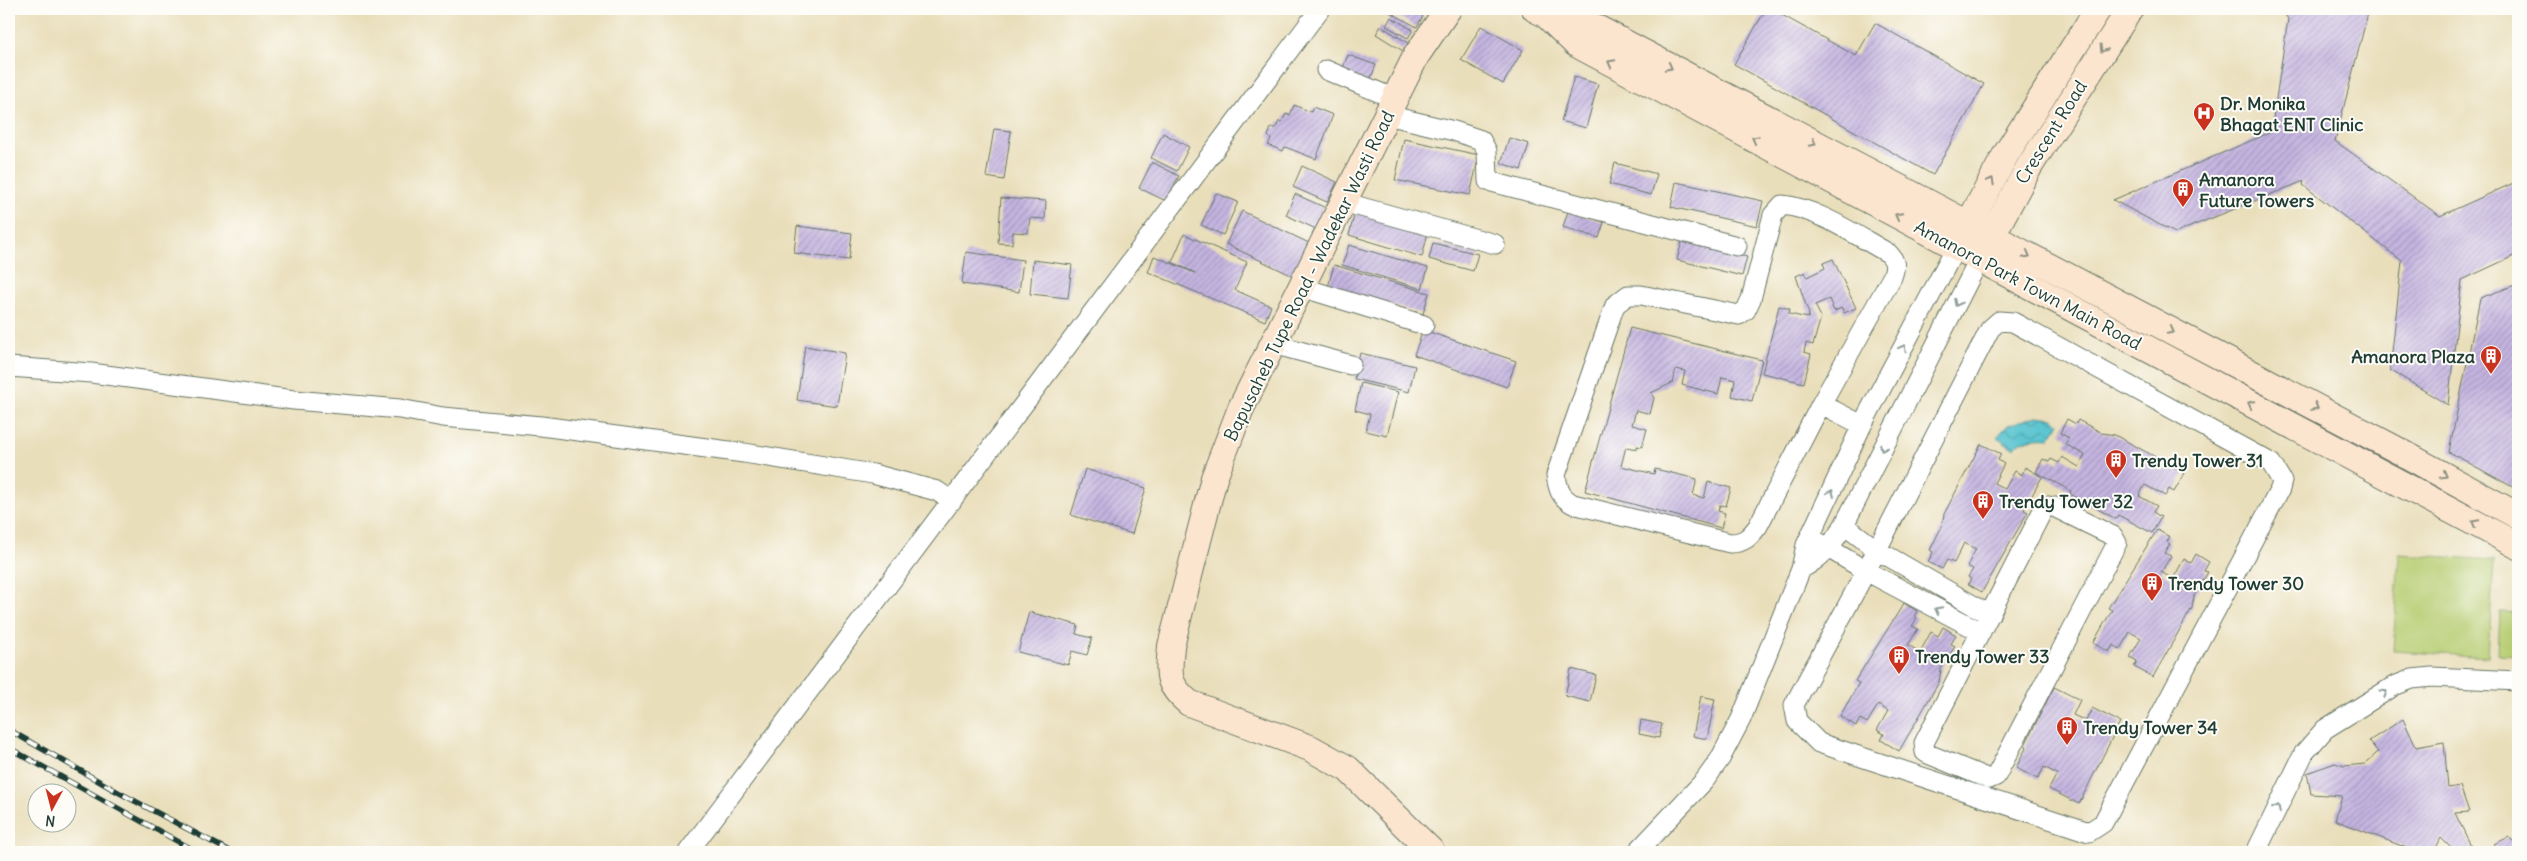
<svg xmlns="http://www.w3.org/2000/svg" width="2527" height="861" font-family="Delius,sans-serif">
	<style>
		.garden { fill: #b6cc70; stroke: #6a8452 }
		.water { fill: url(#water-waves); stroke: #3a8082 }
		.building { fill: url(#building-hatch) }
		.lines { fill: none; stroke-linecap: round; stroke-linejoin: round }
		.street-casing { stroke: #667563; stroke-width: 21 }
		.secondary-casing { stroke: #667563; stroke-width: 28 }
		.street { stroke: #fff; stroke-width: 19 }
		.secondary { stroke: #fce5cf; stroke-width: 26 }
		.rail-casing { stroke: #1f3d34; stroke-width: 5.5 }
		.rail { stroke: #fdfcf7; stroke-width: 4; stroke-dasharray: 11; stroke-linecap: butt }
		.oneway { stroke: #8e9182 }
		.oneway2 { stroke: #8f9e9a }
		.labels { text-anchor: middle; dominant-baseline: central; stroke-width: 4; stroke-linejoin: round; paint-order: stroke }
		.poi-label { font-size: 18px; font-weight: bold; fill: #1f3d34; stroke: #fdfcf7; text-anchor: start }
		.street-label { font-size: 18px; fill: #1f3d34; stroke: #fdfcf7 }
	</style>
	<defs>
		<pattern id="water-waves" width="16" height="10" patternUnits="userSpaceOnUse" patternTransform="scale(1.25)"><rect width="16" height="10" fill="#56c3cf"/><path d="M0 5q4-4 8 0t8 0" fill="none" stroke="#47a0a9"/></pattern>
		<pattern id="building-hatch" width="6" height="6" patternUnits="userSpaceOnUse" patternTransform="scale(1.25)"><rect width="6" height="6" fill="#c5b5e1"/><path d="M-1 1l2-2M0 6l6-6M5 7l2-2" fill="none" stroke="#9f94b7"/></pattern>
	</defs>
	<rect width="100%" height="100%" fill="#fdfcf7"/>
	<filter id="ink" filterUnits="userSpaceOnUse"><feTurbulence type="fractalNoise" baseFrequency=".02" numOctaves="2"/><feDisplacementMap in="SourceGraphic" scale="10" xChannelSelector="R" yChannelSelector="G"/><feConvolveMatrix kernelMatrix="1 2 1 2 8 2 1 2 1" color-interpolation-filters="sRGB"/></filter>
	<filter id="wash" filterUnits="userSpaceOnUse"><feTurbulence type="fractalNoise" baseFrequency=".0096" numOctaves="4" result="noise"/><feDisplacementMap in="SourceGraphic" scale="20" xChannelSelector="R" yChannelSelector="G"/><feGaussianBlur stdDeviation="1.12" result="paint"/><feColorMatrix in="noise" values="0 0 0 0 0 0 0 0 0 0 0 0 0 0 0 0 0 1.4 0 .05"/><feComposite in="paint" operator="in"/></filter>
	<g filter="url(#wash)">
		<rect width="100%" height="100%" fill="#e9deba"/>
		<path class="garden" d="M 2399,554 L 2494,560 L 2488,657 L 2393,651 Z
			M 2500,612 L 2518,613 L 2518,655 L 2498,654 Z"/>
		<path class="water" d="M 2037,416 L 2054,418 L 2059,423 L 2050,438 C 2035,437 2025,438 2013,448 L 1997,437 L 2008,425 Z"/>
		<g id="blocks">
			<path class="building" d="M 1384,9 L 1410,9 L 1423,16 L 1417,27 Z
				M 1766,9 L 1771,9 L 1856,56 L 1875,23 L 1984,84 L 1933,175 L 1734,64 Z
				M 2281,9 L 2369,9 L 2335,141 L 2440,216 L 2518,181 L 2518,254 L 2462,280 L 2448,405 L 2390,370 L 2402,261 L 2303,185 L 2304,181 L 2175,233 L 2113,200 L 2271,132 L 2288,19 Z
				M 1391,17 L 1413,30 L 1408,38 L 1386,26 Z
				M 1381,26 L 1408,43 L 1403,51 L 1376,34 Z
				M 1481,26 L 1523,50 L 1503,84 L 1461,60 Z
				M 1348,55 L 1376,65 L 1368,85 L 1340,75 Z
				M 1574,77 L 1598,84 L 1586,128 L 1561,121 Z
				M 1294,105 L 1311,112 L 1313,107 L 1333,115 L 1316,159 L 1285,147 L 1283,151 L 1268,145 L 1271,139 L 1268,136 L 1271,128 L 1276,128 L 1279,121 L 1282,122 L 1286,114 L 1290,115 Z
				M 994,129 L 1011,131 L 1004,180 L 986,177 Z
				M 1163,133 L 1189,147 L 1177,171 L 1151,158 Z
				M 1509,138 L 1529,144 L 1521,170 L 1501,163 Z
				M 1404,139 L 1479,155 L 1470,195 L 1395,180 Z
				M 1152,162 L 1179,176 L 1166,201 L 1139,188 Z
				M 1615,163 L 1657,174 L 1651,195 L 1609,184 Z
				M 1302,166 L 1337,182 L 1327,202 L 1293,187 Z
				M 1676,182 L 1763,201 L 1757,226 L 1671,207 Z
				M 1216,193 L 1238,202 L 1223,235 L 1201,225 Z
				M 1295,194 L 1326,208 L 1316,229 L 1286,215 Z
				M 1001,198 L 1046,201 L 1045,219 L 1030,218 L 1028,233 L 1013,232 L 1012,244 L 998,243 Z
				M 1242,211 L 1309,243 L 1293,276 L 1226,244 Z
				M 1568,211 L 1604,222 L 1599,238 L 1563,227 Z
				M 1355,212 L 1428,233 L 1422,257 L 1349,235 Z
				M 797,226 L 852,233 L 849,260 L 794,253 Z
				M 1184,234 L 1247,262 L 1235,290 L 1271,306 L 1265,321 L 1148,272 L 1154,256 L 1195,273 L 1172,262 Z
				M 1682,241 L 1747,257 L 1742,276 L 1677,260 Z
				M 1433,243 L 1478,254 L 1473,271 L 1429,259 Z
				M 1349,245 L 1428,268 L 1422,289 L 1342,265 Z
				M 966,252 L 1023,260 L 1019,292 L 962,284 Z
				M 1833,259 L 1856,308 L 1844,313 L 1842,308 L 1834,311 L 1829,299 L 1815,305 L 1821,317 L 1813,345 L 1806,343 L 1804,352 L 1811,354 L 1804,383 L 1762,373 L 1779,306 L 1790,309 L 1789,314 L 1808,318 L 1809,314 L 1796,276 L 1805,272 L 1807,277 L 1825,268 L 1823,263 Z
				M 1033,260 L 1072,265 L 1068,298 L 1030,294 Z
				M 1334,265 L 1429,293 L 1423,314 L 1328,287 Z
				M 2518,284 L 2518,490 L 2449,452 L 2480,298 Z
				M 1630,328 L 1762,360 L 1752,401 L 1732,396 L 1735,380 L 1722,377 L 1718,394 L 1682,385 L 1685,371 L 1676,369 L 1672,383 L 1651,393 L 1654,398 L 1650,414 L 1636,410 L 1632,425 L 1647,429 L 1642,447 L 1637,446 L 1637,449 L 1626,447 L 1621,466 L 1654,474 L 1655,469 L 1697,479 L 1693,495 L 1704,498 L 1708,482 L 1731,488 L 1726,506 L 1720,505 L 1718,511 L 1725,513 L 1721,528 L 1585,491 Z
				M 1423,330 L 1516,361 L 1507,387 L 1414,355 Z
				M 805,346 L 845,353 L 837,406 L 797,400 Z
				M 1360,353 L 1415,366 L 1409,392 L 1354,379 Z
				M 1361,383 L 1398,392 L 1387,436 L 1366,431 L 1370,414 L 1355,410 Z
				M 2067,419 L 2076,424 L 2078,420 L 2102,433 L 2115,435 L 2185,473 L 2174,492 L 2169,489 L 2165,496 L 2145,485 L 2139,496 L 2157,506 L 2153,512 L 2161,517 L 2152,533 L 2118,515 L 2116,519 L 2070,494 L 2071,491 L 2036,472 L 2043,459 L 2049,462 L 2051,459 L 2059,463 L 2062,457 L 2079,467 L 2085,455 L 2065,444 L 2069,438 L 2060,433 Z
				M 1981,444 L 2001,454 L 1998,460 L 2004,464 L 1994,483 L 2005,489 L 2015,471 L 2022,475 L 2025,467 L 2042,477 L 2024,510 L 2028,512 L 1982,592 L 1968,584 L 1971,579 L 1968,577 L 1973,569 L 1967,566 L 1976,549 L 1964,543 L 1954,563 L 1947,560 L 1942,569 L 1928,562 L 1933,552 L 1930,550 L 1942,526 L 1944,514 Z
				M 1085,469 L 1146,488 L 1132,534 L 1071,515 Z
				M 2157,530 L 2170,537 L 2167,542 L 2170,544 L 2165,553 L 2171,556 L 2161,572 L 2173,579 L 2184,559 L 2191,563 L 2196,554 L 2209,562 L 2204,571 L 2208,572 L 2194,596 L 2192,608 L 2153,677 L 2134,667 L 2137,661 L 2130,657 L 2141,638 L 2130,632 L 2120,649 L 2113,645 L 2109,652 L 2093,643 L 2112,610 L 2108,608 Z
				M 1904,603 L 1917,611 L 1914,616 L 1917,618 L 1912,626 L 1918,629 L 1908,645 L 1920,652 L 1931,632 L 1938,636 L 1943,627 L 1956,635 L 1951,644 L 1955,646 L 1941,669 L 1939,682 L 1899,751 L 1881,740 L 1884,734 L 1877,730 L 1888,711 L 1878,705 L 1867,723 L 1860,719 L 1856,726 L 1840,716 L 1859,683 L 1855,681 Z
				M 1029,612 L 1078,625 L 1076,634 L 1092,638 L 1087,655 L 1072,651 L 1068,665 L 1018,652 Z
				M 1571,669 L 1596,675 L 1590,702 L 1565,696 Z
				M 2054,687 L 2080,700 L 2073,715 L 2086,721 L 2092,708 L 2120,722 L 2079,804 L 2049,789 L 2057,774 L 2044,767 L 2038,779 L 2016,768 L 2026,748 L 2025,745 Z
				M 1701,696 L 1715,699 L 1707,739 L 1693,736 Z
				M 2403,719 L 2416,747 L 2444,742 L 2448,788 L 2460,786 L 2469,812 L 2455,813 L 2473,850 L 2455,852 L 2441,838 L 2434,852 L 2417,852 L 2335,820 L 2342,796 L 2311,794 L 2307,773 L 2335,763 L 2344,766 L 2365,764 L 2378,752 L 2369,741 Z
				M 1641,720 L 1662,724 L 1659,738 L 1639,734 Z
				M 2509,837 L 2518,844 L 2518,852 L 2499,852 L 2494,844 Z"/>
		</g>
	</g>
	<g filter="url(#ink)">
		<use href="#blocks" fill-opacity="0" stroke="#667563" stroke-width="1"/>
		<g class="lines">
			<g class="street-casing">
				<path id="street" d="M 1326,70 L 1395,99
					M 1387,115 L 1454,131 L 1481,140 L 1487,151 L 1488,181 L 1737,246
					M 1343,202 L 1495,244
					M 1301,287 L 1424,325
					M 1999,321 L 2013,322 L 2271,463 L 2282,481 L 2280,489 L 2103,823 L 2089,832 L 1819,743 L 1797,721 L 1794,705 L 1866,571 L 1990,329 Z
					M 1273,344 L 1351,365
					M 9,367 L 91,373 L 294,400 L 400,409 L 443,417 L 541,426 L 744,453 L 873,474 L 937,491 L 952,501
					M 1821,404 L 1758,526 C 1750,537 1744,543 1730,543 L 1573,504 C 1560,497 1558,489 1556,475 L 1615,305 L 1628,295 L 1641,295 L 1739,315 L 1746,310 L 1751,299 L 1773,215 L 1782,205 C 1817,208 1857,236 1888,253 C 1896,261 1896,266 1892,277 L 1821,404 L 1862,425
					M 2047,506 L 2054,507 L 2113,536 L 2117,543 L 1996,776 L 1989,779 L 1928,754 L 1925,752 L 1924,743 L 2044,508 Z
					M 1844,525 L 1877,550 L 1990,615
					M 1820,543 L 1866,571 L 1981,632
					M 1801,569 C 1822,558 1832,545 1844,525 L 1979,260
					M 688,852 L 1320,9
					M 1637,852 L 1705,780 L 1720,759 L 1741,719 L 1801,569 L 1806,545 L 1862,425 L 1956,247
					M 2256,852 L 2304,753 L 2325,729 L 2394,686 L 2412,679 L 2432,677 L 2518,681"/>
			</g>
			<g class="secondary-casing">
				<path id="secondary" d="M 1535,9 L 1545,14 L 1576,44 L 2518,546
					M 1545,14 L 1589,24 L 2401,452 L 2518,516
					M 1960,240 L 2006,154 L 2098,9
					M 1983,252 L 2029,167 L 2130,9
					M 1432,852 L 1348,769 L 1310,748 L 1189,703 C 1165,683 1169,674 1171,646 L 1214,478 L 1241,408 L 1416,56 L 1448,9"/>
			</g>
			<use href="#street" class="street"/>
			<use href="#secondary" class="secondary"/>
			<g class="rail-casing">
				<path id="rail" d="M 9,730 L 118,792 L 231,852
					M 9,748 L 197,852"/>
			</g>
			<use href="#rail" class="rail"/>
		</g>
		<defs><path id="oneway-chevron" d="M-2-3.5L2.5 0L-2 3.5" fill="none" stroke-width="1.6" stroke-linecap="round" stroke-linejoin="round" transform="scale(1.25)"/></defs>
		<g class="oneway">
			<use href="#oneway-chevron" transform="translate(2103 49) rotate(122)"/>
			<use href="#oneway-chevron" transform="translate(1611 63) rotate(-152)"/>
			<use href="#oneway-chevron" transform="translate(1669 67) rotate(28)"/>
			<use href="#oneway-chevron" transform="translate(1755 139) rotate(-152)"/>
			<use href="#oneway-chevron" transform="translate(1813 143) rotate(28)"/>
			<use href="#oneway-chevron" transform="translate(1991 181) rotate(-62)"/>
			<use href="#oneway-chevron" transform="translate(1898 216) rotate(-152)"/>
			<use href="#oneway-chevron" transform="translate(2027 255) rotate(28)"/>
			<use href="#oneway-chevron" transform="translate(2171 331) rotate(28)"/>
			<use href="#oneway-chevron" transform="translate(2251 404) rotate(-152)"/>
			<use href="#oneway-chevron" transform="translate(2315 407) rotate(28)"/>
			<use href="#oneway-chevron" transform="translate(2444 475) rotate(29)"/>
			<use href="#oneway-chevron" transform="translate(2475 523) rotate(-152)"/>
		</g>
		<g class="oneway2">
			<use href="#oneway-chevron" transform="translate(1957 303) rotate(117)"/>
			<use href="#oneway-chevron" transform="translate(1903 348) rotate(-62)"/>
			<use href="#oneway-chevron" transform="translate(1883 448) rotate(117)"/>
			<use href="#oneway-chevron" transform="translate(1831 493) rotate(-65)"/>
			<use href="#oneway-chevron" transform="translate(1938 610) rotate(-152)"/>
			<use href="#oneway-chevron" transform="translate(2384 693) rotate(-32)"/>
			<use href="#oneway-chevron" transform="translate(2277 808) rotate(-64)"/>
		</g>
	</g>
	<defs>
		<g id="hospital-pin" transform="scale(1.125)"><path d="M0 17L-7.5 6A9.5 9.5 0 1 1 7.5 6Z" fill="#c8321e" stroke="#fdfcf7"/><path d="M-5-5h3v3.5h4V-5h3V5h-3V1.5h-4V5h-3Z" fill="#fff"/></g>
		<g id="building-pin" transform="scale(1.125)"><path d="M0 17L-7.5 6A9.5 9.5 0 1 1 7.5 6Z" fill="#c8321e" stroke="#fdfcf7"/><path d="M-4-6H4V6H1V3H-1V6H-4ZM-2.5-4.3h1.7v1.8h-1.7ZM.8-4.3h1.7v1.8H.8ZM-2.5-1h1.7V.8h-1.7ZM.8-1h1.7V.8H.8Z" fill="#fff"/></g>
	</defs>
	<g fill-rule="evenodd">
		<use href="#hospital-pin" x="2204" y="113"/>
		<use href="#building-pin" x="2183" y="189"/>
		<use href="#building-pin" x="2491" y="356"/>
		<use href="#building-pin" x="2116" y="460"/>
		<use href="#building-pin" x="1983" y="501"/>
		<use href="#building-pin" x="2152" y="583"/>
		<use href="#building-pin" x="1899" y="656"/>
		<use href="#building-pin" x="2067" y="727"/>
	</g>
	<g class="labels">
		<g class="poi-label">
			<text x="2220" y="103">Dr. Monika<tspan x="2220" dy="21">Bhagat ENT Clinic</tspan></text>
			<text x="2199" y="179">Amanora<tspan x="2199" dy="21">Future Towers</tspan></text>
			<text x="2475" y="356" text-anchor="end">Amanora Plaza</text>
			<text x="2132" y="460">Trendy Tower 31</text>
			<text x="1999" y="501">Trendy Tower 32</text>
			<text x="2168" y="583">Trendy Tower 30</text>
			<text x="1915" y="656">Trendy Tower 33</text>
			<text x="2083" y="727">Trendy Tower 34</text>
		</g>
		<g class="street-label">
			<text transform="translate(2051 132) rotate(-58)">Crescent Road</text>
			<text transform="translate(1309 276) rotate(-64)">Bapusaheb Tupe Road - Wadekar Wasti Road</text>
			<text transform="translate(2028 285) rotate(28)">Amanora Park Town Main Road</text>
		</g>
	</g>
	<rect width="2527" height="861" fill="none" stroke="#fdfcf7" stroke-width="30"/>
	<g transform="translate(52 808) rotate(187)"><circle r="24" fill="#fdfcf7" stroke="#a4b0a9"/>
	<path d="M0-4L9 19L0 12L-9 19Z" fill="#c8321e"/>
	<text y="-8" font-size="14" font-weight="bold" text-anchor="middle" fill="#1f3d34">N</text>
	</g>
</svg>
